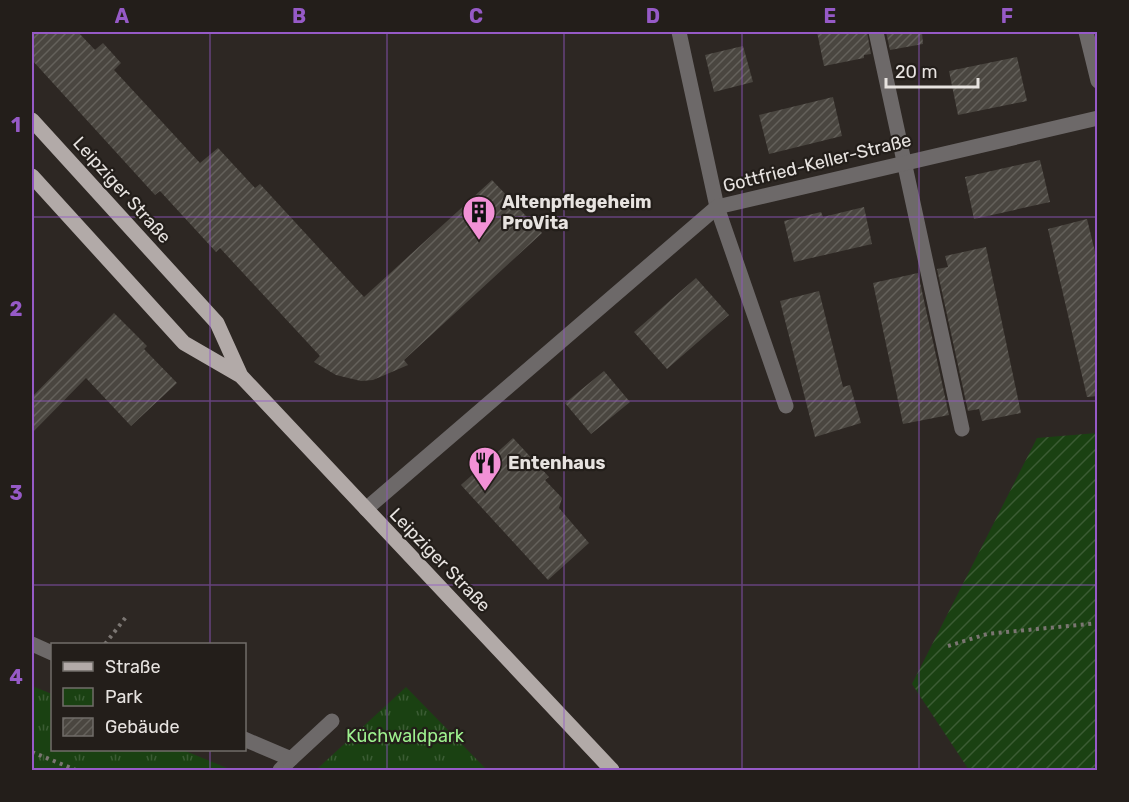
<svg xmlns="http://www.w3.org/2000/svg" width="1129" height="802" font-family="Rubik,sans-serif">
	<style>
		.park { fill: url(#park-tufts) }
		.garden { fill: url(#garden-furrows) }
		.building { fill: url(#building-hatch) }
		.lines { fill: none; stroke-linecap: round; stroke-linejoin: round }
		.path { stroke: #7b7672; stroke-width: 4; stroke-dasharray: 3 4.5; stroke-linecap: butt }
		.service { stroke: #6d6969; stroke-width: 15 }
		.minor { stroke: #6d6969; stroke-width: 15 }
		.primary { stroke: #b2aaa8; stroke-width: 15 }
		.grid { fill: none; stroke: #965ac7; stroke-width: 1.5; stroke-opacity: 0.55 }
		.labels { text-anchor: middle; dominant-baseline: central; stroke-width: 4.5; stroke-linejoin: round; paint-order: stroke }
		.street-label { font-size: 18px; fill: #e7e3e0; stroke: #231e1a }
		.poi-label { font-size: 18px; font-weight: bold; fill: #e7e3e0; stroke: #231e1a; text-anchor: start }
		.park-label { font-size: 18px; fill: #9df08e; stroke: #231e1a }
		.neatline { fill: none; stroke: #965ac7; stroke-width: 2 }
		.grid-label { font-size: 20px; text-anchor: middle; font-weight: bold; fill: #965ac7 }
	</style>
	<defs>
		<pattern id="park-tufts" width="24" height="20" patternUnits="userSpaceOnUse" patternTransform="scale(1.5)"><rect width="24" height="20" fill="#1a4112"/><path d="M3 7l-1-3M5 7V3M7 7l1-3M15 17l-1-3M17 17v-4M19 17l1-3" fill="none" stroke="#3b5c34"/></pattern>
		<pattern id="garden-furrows" width="10" height="10" patternUnits="userSpaceOnUse" patternTransform="scale(1.5)"><rect width="10" height="10" fill="#1a4112"/><path d="M-1 1l2-2M0 10L10 0M9 11l2-2" fill="none" stroke="#3b5c34"/></pattern>
		<pattern id="building-hatch" width="6" height="6" patternUnits="userSpaceOnUse" patternTransform="scale(1.5)"><rect width="6" height="6" fill="#4a4640"/><path d="M-1 1l2-2M0 6l6-6M5 7l2-2" fill="none" stroke="#64615b"/></pattern>
	</defs>
	<rect width="100%" height="100%" fill="#2d2723"/>
	<path class="park" d="M 32,686 L 52,694 L 52,750 L 183,750 L 232,770 L 32,770 Z
		M 406,687 L 487,770 L 316,770 Z"/>
	<path class="garden" d="M 1097,433 L 1097,770 L 969,770 L 912,684 L 1037,438 Z"/>
	<path class="building" d="M 32,32 L 78,32 L 95,50 L 103,43 L 121,63 L 114,70 L 200,163 L 218,148 L 255,188 L 260,184 L 364,297 L 492,180 L 542,233 L 404,360 L 408,365 L 373,380 L 361,381 L 336,375 L 314,362 L 320,356 L 220,248 L 216,252 L 160,191 L 155,195 L 32,60 Z
		M 817,32 L 867,32 L 871,54 L 864,55 L 864,58 L 824,66 Z
		M 886,32 L 922,32 L 923,44 L 890,50 Z
		M 743,46 L 753,82 L 714,92 L 705,55 Z
		M 1017,57 L 1027,101 L 958,115 L 949,71 Z
		M 833,97 L 842,136 L 769,154 L 759,115 Z
		M 1040,160 L 1050,202 L 974,219 L 965,177 Z
		M 864,207 L 872,244 L 794,262 L 784,221 L 821,212 L 823,217 Z
		M 1087,219 L 1098,264 L 1098,396 L 1087,397 L 1048,229 Z
		M 986,247 L 1021,413 L 982,421 L 979,409 L 968,411 L 937,269 L 948,267 L 945,256 Z
		M 918,273 L 949,415 L 903,424 L 873,283 Z
		M 696,278 L 729,315 L 667,369 L 634,332 Z
		M 819,291 L 843,387 L 850,385 L 861,423 L 815,437 L 780,301 Z
		M 114,313 L 147,346 L 144,349 L 177,383 L 131,426 L 86,378 L 32,433 L 32,397 Z
		M 604,371 L 630,402 L 591,434 L 565,403 Z
		M 513,438 L 549,477 L 545,480 L 562,498 L 559,508 L 589,543 L 548,580 L 461,485 Z"/>
	<g class="lines">
		<path class="path" d="M 105,644 L 126,617
			M 948,646 L 987,634 L 1098,623
			M 32,752 L 76,770"/>
		<path class="service" d="M 679,32 L 717,207 L 786,406
			M 876,32 L 962,429
			M 280,770 L 291,759"/>
		<path class="minor" d="M 1086,32 L 1098,81
			M 366,509 L 717,207 L 1098,118
			M 32,644 L 52,653
			M 244,739 L 291,759 L 332,721"/>
		<path class="primary" d="M 32,120 L 217,323 L 241,376
			M 32,176 L 184,343 L 241,376 L 612,770"/>
	</g>
	<path class="grid" d="M 210,32 L 210,644M 387,32 L 387,770M 564,32 L 564,770M 742,32 L 742,770M 919,32 L 919,770M 32,217 L 1098,217M 32,401 L 1098,401M 32,585 L 1098,585M 210,750 L 210,770"/>
	<defs>
		<g id="building-pin" transform="scale(1.725)"><path d="M0 17L-7.5 6A9.5 9.5 0 1 1 7.5 6Z" fill="#f291d6" stroke="#231e1a"/><path d="M-4-6H4V6H1V3H-1V6H-4ZM-2.5-4.3h1.7v1.8h-1.7ZM.8-4.3h1.7v1.8H.8ZM-2.5-1h1.7V.8h-1.7ZM.8-1h1.7V.8H.8Z" fill="#111"/></g>
		<g id="restaurant-pin" transform="scale(1.725)"><path d="M0 17L-7.5 6A9.5 9.5 0 1 1 7.5 6Z" fill="#f291d6" stroke="#231e1a"/><path d="M-5-6h1v4h1v-4h1v4h1v-4h1v5L-1.5 .5V6h-2V.5L-5-1ZM5-6V6H3V1.5H1.5Q1.5-4 5-6Z" fill="#111"/></g>
	</defs>
	<g fill-rule="evenodd">
		<use href="#building-pin" x="479" y="212"/>
		<use href="#restaurant-pin" x="485" y="463"/>
	</g>
	<g class="labels">
		<g class="street-label">
			<text transform="translate(817 163) rotate(-14)">Gottfried-Keller-Straße</text>
			<text transform="translate(122 190) rotate(48)">Leipziger Straße</text>
			<text transform="translate(440 560) rotate(46)">Leipziger Straße</text>
		</g>
		<g class="poi-label">
			<text x="502" y="202">Altenpflegeheim<tspan x="502" dy="21">ProVita</tspan></text>
			<text x="508" y="463">Entenhaus</text>
		</g>
		<g class="park-label">
			<text x="405" y="736">Küchwaldpark</text>
		</g>
	</g>
	<rect width="1129" height="802" fill="none" stroke="#231e1a" stroke-width="66"/>
	<rect x="51" y="643" width="195" height="108" fill="#231e1a" stroke="#716d69" stroke-width="1.5"/>
	<rect x="63" y="662" width="30" height="9" fill="#b2aaa8" stroke="#716d69" stroke-width="1.5"/>
	<text x="105" y="673" font-size="18" fill="#e7e3e0">Straße</text>
	<rect x="63" y="688" width="30" height="18" fill="url(#park-tufts)" stroke="#716d69" stroke-width="1.5"/>
	<text x="105" y="703" font-size="18" fill="#e7e3e0">Park</text>
	<rect x="63" y="718" width="30" height="18" fill="url(#building-hatch)" stroke="#716d69" stroke-width="1.5"/>
	<text x="105" y="733" font-size="18" fill="#e7e3e0">Gebäude</text>
	<path d="M886 78v9h92v-9" fill="none" stroke="#e7e3e0" stroke-width="3"/>
	<text x="895" y="78" font-size="18" fill="#e7e3e0" stroke="#231e1a" stroke-width="4.5" paint-order="stroke">20 m</text>
	<rect x="33" y="33" width="1063" height="736" class="neatline"/>
	<g class="grid-label">
		<text x="122" y="23">A</text>
		<text x="299" y="23">B</text>
		<text x="476" y="23">C</text>
		<text x="653" y="23">D</text>
		<text x="830" y="23">E</text>
		<text x="1007" y="23">F</text>
		<text x="16" y="132">1</text>
		<text x="16" y="316">2</text>
		<text x="16" y="500">3</text>
		<text x="16" y="684">4</text>
	</g>
</svg>
